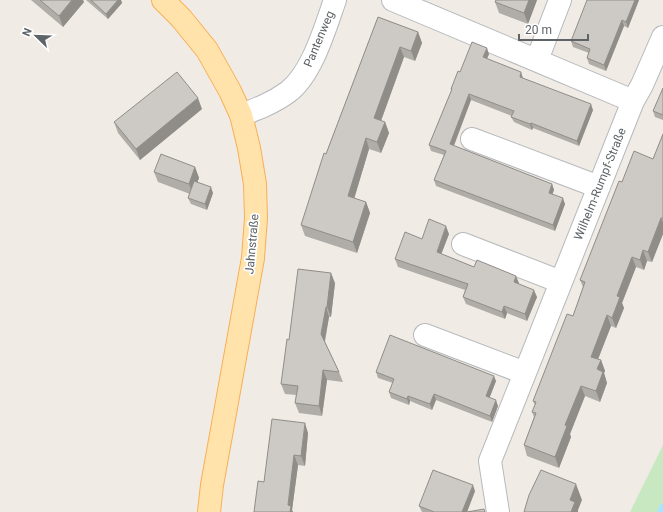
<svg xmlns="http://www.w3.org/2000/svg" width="663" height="512" font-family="Roboto,sans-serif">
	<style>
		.green { fill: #c7e8c1 }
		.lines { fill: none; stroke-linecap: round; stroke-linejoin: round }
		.stream { stroke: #a6e7ff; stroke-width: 7 }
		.minor-casing { stroke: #b6b9bc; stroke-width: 24 }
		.major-casing { stroke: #f8af56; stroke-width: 24 }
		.minor { stroke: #fff; stroke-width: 22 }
		.major { stroke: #ffe3ab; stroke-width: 22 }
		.wall { fill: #b0ada9 }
		.shaded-wall { fill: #908d89 }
		.building { fill: #cdc9c4; stroke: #908d89 }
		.labels { text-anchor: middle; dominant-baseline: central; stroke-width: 3.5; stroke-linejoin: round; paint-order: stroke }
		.street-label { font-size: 12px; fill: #5d6366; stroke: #fff }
	</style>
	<rect width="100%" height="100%" fill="#f0ece5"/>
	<path class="green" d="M 663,445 L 663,512 L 630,512 Z"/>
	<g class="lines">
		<path class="stream" d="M 661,512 L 663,507"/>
		<g class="minor-casing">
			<path id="minor" d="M 393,0 L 633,101 L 490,461 L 498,512
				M 537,60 L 560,0
				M 633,101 L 642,85 L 663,37
				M 241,115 C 257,109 273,103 288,92 C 312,74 325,28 335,0
				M 472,139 L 599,187
				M 463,244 L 561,282
				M 425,335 L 525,373"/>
		</g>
		<g class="major-casing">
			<path id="major" d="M 163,0 L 181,18 L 207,50 L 230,91 L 241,115 L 249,148 L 255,184 L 256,218 L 253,258 L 212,485 L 209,512"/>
		</g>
		<use href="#minor" class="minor"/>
		<use href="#major" class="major"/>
	</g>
	<path class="wall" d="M 31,0 L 83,0 L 84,2 L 63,27 Z
		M 86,0 L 121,0 L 122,3 L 108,19 Z
		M 496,0 L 537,0 L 528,24 L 499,13 L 495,2 Z
		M 639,0 L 628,28 L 624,26 L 606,71 L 589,64 L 587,58 L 589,53 L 573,47 L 571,41 Z
		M 378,17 L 418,32 L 422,43 L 415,61 L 404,57 L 390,96 L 381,121 L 385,122 L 389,133 L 381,153 L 369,149 L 354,198 L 366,202 L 370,213 L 357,253 L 305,236 L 301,225 L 326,154 Z
		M 489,54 L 487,59 L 523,78 L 593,110 L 579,146 L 533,128 L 532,130 L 514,122 L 511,117 L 512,116 L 471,100 L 454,146 L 552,184 L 554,190 L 552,194 L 565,204 L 555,231 L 436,186 L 434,180 L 444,155 L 431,151 L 429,145 L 452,90 L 451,89 L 460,72 Z
		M 663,88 L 663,120 L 655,117 L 653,111 Z
		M 202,109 L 140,160 L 118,133 L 114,122 Z
		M 663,134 L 663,234 L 652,262 L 647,261 L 644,270 L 636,267 L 622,303 L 624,308 L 616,328 L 611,326 L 598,359 L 601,360 L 605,371 L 604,373 L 607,383 L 600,402 L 585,396 L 570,434 L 571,437 L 559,468 L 527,456 L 524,445 L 534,417 L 532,412 L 535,405 L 533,401 L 573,316 L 583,287 L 580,280 L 622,182 L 653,159 Z
		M 195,167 L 199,178 L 197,182 L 213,193 L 207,210 L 191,204 L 188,198 L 190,194 L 158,182 L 154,172 Z
		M 449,234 L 441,254 L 474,267 L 519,283 L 519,284 L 537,297 L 527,321 L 507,313 L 505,319 L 466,304 L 463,297 L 465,290 L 398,267 L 395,259 L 422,239 Z
		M 335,283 L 331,317 L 329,317 L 325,342 L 339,372 L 343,382 L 327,380 L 322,416 L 299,413 L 295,403 L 296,395 L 285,394 L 281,384 L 289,340 Z
		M 376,372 L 496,381 L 489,398 L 498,406 L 492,422 L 436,400 L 432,410 L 410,401 L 409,405 L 391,398 L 389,392 L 393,383 L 378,378 Z
		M 308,433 L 305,466 L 298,465 L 292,510 L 293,512 L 254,512 L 264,482 Z
		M 475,491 L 467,512 L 485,512 L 422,512 L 419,506 Z"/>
	<path class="shaded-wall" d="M 72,0 L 83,0 L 84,2 L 63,27 L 59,16 Z
		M 118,0 L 121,0 L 122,3 L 108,19 L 106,14 Z
		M 529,0 L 537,0 L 528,24 L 524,13 Z
		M 635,0 L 639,0 L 628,28 L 626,22 Z
		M 622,20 L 624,26 L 606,71 L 604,65 Z
		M 418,32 L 422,43 L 415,61 L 411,51 Z
		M 400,47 L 404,57 L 378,129 L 374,118 Z
		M 487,48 L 489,54 L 485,63 L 483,57 Z
		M 521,72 L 523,78 L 520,77 Z
		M 469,94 L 471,100 L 452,150 L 450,144 Z
		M 198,98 L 202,109 L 140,160 L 136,149 Z
		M 591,104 L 593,110 L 579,146 L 577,141 Z
		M 385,122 L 389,133 L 381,153 L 377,142 Z
		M 531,123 L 533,128 L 532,130 L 530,124 Z
		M 366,138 L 369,149 L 352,206 L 348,196 Z
		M 195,167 L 199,178 L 193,195 L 189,184 Z
		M 552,184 L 554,190 L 551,198 L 549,193 Z
		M 211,187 L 213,193 L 207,210 L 205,204 Z
		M 563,198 L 565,204 L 555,231 L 553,225 Z
		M 366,202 L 370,213 L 357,253 L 353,242 Z
		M 661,218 L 663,222 L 663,234 L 652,262 L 648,252 Z
		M 446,226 L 449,234 L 439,260 L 437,252 Z
		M 643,250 L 647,261 L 644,270 L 640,260 Z
		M 632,257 L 636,267 L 622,303 L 624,308 L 616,328 L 612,318 L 617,296 Z
		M 331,273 L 335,283 L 331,317 L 327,307 Z
		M 516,276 L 519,283 L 517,289 L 514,282 Z
		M 534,290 L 537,297 L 527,321 L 525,314 Z
		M 504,306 L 507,313 L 505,319 L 502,312 Z
		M 326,307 L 329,317 L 324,344 L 321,334 Z
		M 607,315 L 611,326 L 595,367 L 591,357 Z
		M 601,360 L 605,371 L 604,373 L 607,383 L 600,402 L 596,391 L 597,369 Z
		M 323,370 L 327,380 L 322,416 L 319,406 Z
		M 494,376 L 496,381 L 488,402 L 486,396 Z
		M 581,386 L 585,396 L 570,434 L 571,437 L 559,468 L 555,457 L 565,425 Z
		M 434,394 L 436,400 L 432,410 L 430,404 Z
		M 408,396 L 410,401 L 409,405 L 407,399 Z
		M 496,400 L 498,406 L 492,422 L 490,416 Z
		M 305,423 L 308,433 L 305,466 L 301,456 Z
		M 294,455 L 298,465 L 292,510 L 293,512 L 290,512 L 288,505 Z
		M 576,484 L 582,500 L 578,510 L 578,512 L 571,512 L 570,500 Z
		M 473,485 L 475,491 L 467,512 L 462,512 Z"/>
	<path class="building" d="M 40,0 L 72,0 L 59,16 Z
		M 91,0 L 118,0 L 106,14 Z
		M 496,0 L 529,0 L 524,13 L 495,2 Z
		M 587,0 L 635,0 L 626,22 L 622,20 L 604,65 L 587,58 L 590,49 L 571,41 Z
		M 378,17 L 418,32 L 411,51 L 400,47 L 386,85 L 374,118 L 385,122 L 377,142 L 366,138 L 348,196 L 366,202 L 353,242 L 301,225 L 324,153 L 326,154 Z
		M 472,42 L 487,48 L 483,57 L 521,72 L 520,77 L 591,104 L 577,141 L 531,123 L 530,124 L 511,117 L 514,111 L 469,94 L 450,144 L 552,184 L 549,193 L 563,198 L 553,225 L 434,180 L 446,151 L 429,145 L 452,89 L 451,89 L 458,71 L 460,72 Z
		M 177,72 L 198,98 L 136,149 L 114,122 Z
		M 663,88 L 663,115 L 653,111 Z
		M 663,134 L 663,218 L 661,218 L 648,252 L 643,250 L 640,260 L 632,257 L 617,296 L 620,297 L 612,318 L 607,315 L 591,357 L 601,360 L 597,369 L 603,372 L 596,391 L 581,386 L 565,425 L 567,426 L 555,457 L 524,445 L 536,413 L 532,412 L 536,402 L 533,401 L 567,314 L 573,316 L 585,282 L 580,280 L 619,181 L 622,182 L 634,151 L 653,159 Z
		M 161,154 L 195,167 L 189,184 L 154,172 Z
		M 194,181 L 211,187 L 205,204 L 188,198 Z
		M 429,219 L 446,226 L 437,252 L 474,267 L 477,260 L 516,276 L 514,282 L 534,290 L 525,314 L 504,306 L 502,312 L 463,297 L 468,284 L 395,259 L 405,232 L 422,239 Z
		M 298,269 L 331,273 L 327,307 L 326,307 L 321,334 L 339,372 L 323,370 L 319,406 L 295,403 L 298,386 L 281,384 L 287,339 L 289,340 Z
		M 390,335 L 494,376 L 486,396 L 496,400 L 490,416 L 434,394 L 430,404 L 408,396 L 407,399 L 389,392 L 394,379 L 376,372 Z
		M 272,419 L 305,423 L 301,456 L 294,455 L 288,505 L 291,506 L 290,512 L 254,512 L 258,481 L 264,482 Z
		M 433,470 L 473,485 L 462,512 L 434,512 L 419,506 Z
		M 541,470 L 576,484 L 570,500 L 575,502 L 571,512 L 524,512 L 529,495 Z
		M 484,509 L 485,512 L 467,512 Z"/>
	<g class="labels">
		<g class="street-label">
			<text transform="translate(319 39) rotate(-67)">Pantenweg</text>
			<text transform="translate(600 184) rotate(-68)">Wilhelm-Rumpf-Straße</text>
			<text transform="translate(252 244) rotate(-85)">Jahnstraße</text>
		</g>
	</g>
	<g transform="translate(36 36) rotate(293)" stroke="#ffffff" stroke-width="3" paint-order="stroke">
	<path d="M0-3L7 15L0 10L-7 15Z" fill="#5d6366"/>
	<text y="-6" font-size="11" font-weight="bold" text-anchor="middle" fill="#5d6366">N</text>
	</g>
	<path d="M519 34v6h69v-6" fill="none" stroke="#5d6366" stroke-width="2"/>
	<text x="525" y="34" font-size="12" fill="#5d6366" stroke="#ffffff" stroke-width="3" paint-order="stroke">20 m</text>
</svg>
